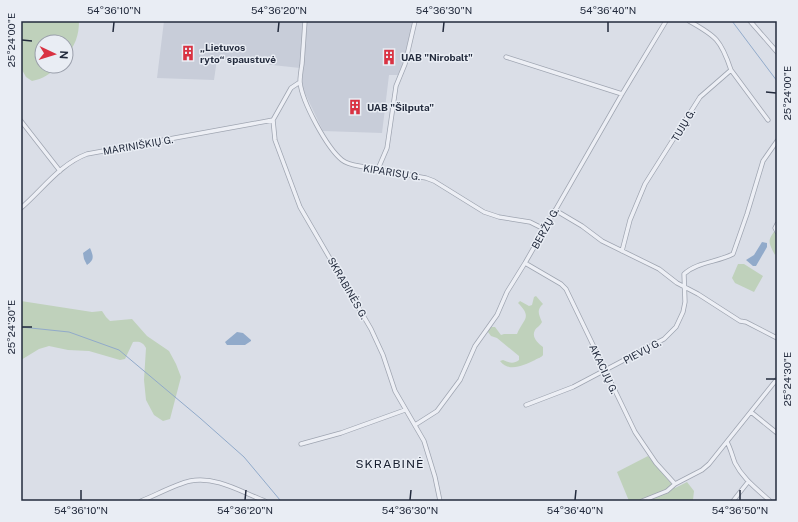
<svg xmlns="http://www.w3.org/2000/svg" width="798" height="522" font-family="'Public Sans',sans-serif">
	<style>
		.built { fill: #c8cdd9 }
		.green { fill: #bfd1bb }
		.water { fill: #91aaca }
		.lines { fill: none; stroke-linecap: round; stroke-linejoin: round }
		.stream { stroke: #91aaca; stroke-width: 1 }
		.minor-casing { stroke: #9fa5b1; stroke-width: 5 }
		.minor { stroke: #edeff5; stroke-width: 3.5 }
		.ticks { fill: none; stroke: #232b3d; stroke-width: 1.5 }
		.labels { text-anchor: middle; dominant-baseline: central; stroke-width: 3; stroke-linejoin: round; paint-order: stroke }
		.poi-label { font-size: 10px; font-weight: bold; fill: #232b3d; stroke: #e9edf4; text-anchor: start }
		.street-label { font-size: 10px; fill: #232b3d; stroke: #e9edf4 }
		.quarter-label { font-size: 12px; letter-spacing: 1px; fill: #161d2e; stroke: #e9edf4 }
		.neatline { fill: none; stroke: #232b3d; stroke-width: 1.5 }
		.ticks-label { font-size: 10px; text-anchor: middle; fill: #232b3d }
	</style>
	<rect width="100%" height="100%" fill="#dadee7"/>
	<path class="built" d="M 164,21 L 304,21 L 300,68 L 217,59 L 214,80 L 157,78 Z
		M 307,21 L 413,21 L 403,63 L 398,75 L 389,75 L 382,133 L 323,131 L 302,87 Z"/>
	<path class="green" d="M 21,21 L 79,21 C 79,36 75,45 66,57 L 66,42 L 42,42 L 42,66 L 58,66 C 50,74 43,79 32,81 L 26,77 L 21,68 Z
		M 777,227 L 777,251 L 775,255 C 767,240 768,241 777,227 Z
		M 738,264 L 744,264 L 763,276 L 754,292 L 735,283 L 732,278 Z
		M 536,296 L 543,304 C 536,310 539,315 542,322 C 540,326 537,327 535,330 C 531,337 538,343 543,347 L 543,355 C 541,358 538,358 535,360 C 524,365 509,373 500,361 L 503,360 C 509,363 514,364 519,360 L 519,356 L 497,338 L 491,336 L 488,332 L 488,330 L 491,327 L 495,327 L 501,335 L 504,334 L 517,334 C 523,319 533,318 518,303 L 520,301 L 529,306 L 532,305 L 534,297 Z
		M 21,301 L 92,312 L 102,311 L 106,317 L 110,321 L 132,319 L 147,336 L 169,351 L 176,364 L 181,377 L 170,419 L 163,421 L 154,415 L 146,400 L 144,380 L 146,348 C 143,342 139,341 133,342 L 125,359 L 120,360 L 89,351 L 68,350 L 49,346 L 39,349 L 21,360 Z
		M 648,456 L 675,488 L 687,482 L 694,491 L 693,500 L 691,501 L 629,501 L 617,472 Z"/>
	<path class="water" d="M 762,242 L 767,243 L 767,247 L 756,266 L 753,266 L 746,260 L 754,255 Z
		M 90,248 C 94,257 94,260 87,265 L 84,259 L 83,253 Z
		M 237,332 L 243,333 L 251,340 L 251,341 L 245,345 L 227,345 L 225,342 Z"/>
	<g class="lines">
		<path class="stream" d="M 732,21 L 777,81
			M 21,327 L 69,332 L 119,350 L 200,418 L 244,457 L 280,500"/>
		<g class="minor-casing">
			<path id="minor" d="M 305,21 C 304,35 303,50 302,64 C 301,70 300,76 300,82 C 302,102 327,148 342,160 C 347,164 353,165 359,166 L 426,178 L 434,181 L 484,212 L 499,217 L 530,222 L 544,229
				M 750,21 L 777,52
				M 506,57 L 622,94
				M 731,70 L 768,120
				M 300,82 L 291,88 L 273,120 L 275,140 L 300,207 L 371,329 L 383,355 L 395,391 L 424,441 L 435,477 L 440,501
				M 21,121 L 60,171
				M 378,169 L 387,148 L 396,86 L 405,64 L 415,21
				M 21,208 C 42,190 60,164 87,154 L 273,120
				M 555,210 L 582,226 L 602,241 L 659,269 L 677,283 L 698,294 L 740,321 L 746,322 L 777,338
				M 777,224 L 775,228 L 777,232
				M 622,251 L 630,220 L 645,184 L 700,97 L 731,70 C 721,40 716,36 689,21
				M 525,263 L 561,284 L 566,289 L 635,432 L 656,463 L 675,484
				M 526,405 L 573,387 L 664,339 L 676,327 L 683,312 L 685,302 L 684,274 C 697,262 718,262 733,254 L 747,214 L 763,161 L 777,141
				M 751,412 L 777,433
				M 415,425 L 437,411 L 460,380 L 475,346 L 497,315 L 507,292 L 525,263 L 622,94 L 666,21
				M 727,442 C 731,449 732,456 735,463 C 743,479 757,489 770,501
				M 301,444 L 341,433 L 405,410
				M 141,501 C 156,495 176,484 190,481 C 217,476 241,492 265,501
				M 642,501 L 667,491 L 675,484 L 702,470 L 709,464 L 777,379
				M 733,501 L 748,482"/>
		</g>
		<use href="#minor" class="minor"/>
	</g>
	<path class="ticks" d="M 113,32 L 114,22M 278,32 L 279,22M 443,32 L 444,22M 608,32 L 608,22M 22,40 L 32,41M 766,92 L 776,93M 22,327 L 32,327M 766,379 L 776,379M 81,500 L 81,490M 245,500 L 246,490M 410,500 L 411,490M 575,500 L 576,490M 740,500 L 740,490"/>
	<defs>
		<g id="building-bare" transform="scale(1.2)"><path d="M-4-6H4V6H1V3H-1V6H-4ZM-2.5-4.3h1.7v1.8h-1.7ZM.8-4.3h1.7v1.8H.8ZM-2.5-1h1.7V.8h-1.7ZM.8-1h1.7V.8H.8Z" fill="#d93242" stroke="#e9edf4" stroke-width="2.5" paint-order="stroke"/></g>
	</defs>
	<g fill-rule="evenodd">
		<use href="#building-bare" x="188" y="53"/>
		<use href="#building-bare" x="389" y="57"/>
		<use href="#building-bare" x="355" y="107"/>
	</g>
	<g class="labels">
		<g class="poi-label">
			<text x="200" y="47">„Lietuvos<tspan x="200" dy="12">ryto“ spaustuvė</tspan></text>
			<text x="401" y="57">UAB "Nirobalt"</text>
			<text x="367" y="107">UAB "Šilputa"</text>
		</g>
		<g class="street-label">
			<text transform="translate(683 125) rotate(-59)">TUJŲ G.</text>
			<text transform="translate(138 145) rotate(-10)">MARINIŠKIŲ G.</text>
			<text transform="translate(392 172) rotate(9)">KIPARISŲ G.</text>
			<text transform="translate(545 228) rotate(-61)">BERŽŲ G.</text>
			<text transform="translate(348 288) rotate(60)">SKRABINĖS G.</text>
			<text transform="translate(642 351) rotate(-28)">PIEVŲ G.</text>
			<text transform="translate(604 369) rotate(65)">AKACIJŲ G.</text>
		</g>
		<g class="quarter-label">
			<text x="390" y="464">SKRABINĖ</text>
		</g>
	</g>
	<rect width="798" height="522" fill="none" stroke="#e9edf4" stroke-width="44"/>
	<g transform="translate(54 54) rotate(94)"><circle r="19" fill="#e9edf4" stroke="#9a9fab"/>
	<path d="M0-3L7 15L0 10L-7 15Z" fill="#d93242"/>
	<text y="-6" font-size="11" font-weight="bold" text-anchor="middle" fill="#232b3d">N</text>
	</g>
	<rect x="22" y="22" width="754" height="478" class="neatline"/>
	<g class="ticks-label">
		<text x="114" y="14">54°36'10"N</text>
		<text x="279" y="14">54°36'20"N</text>
		<text x="444" y="14">54°36'30"N</text>
		<text x="608" y="14">54°36'40"N</text>
		<text transform="translate(11 40) rotate(-90)" y="4">25°24'00"E</text>
		<text transform="translate(787 93) rotate(-90)" y="4">25°24'00"E</text>
		<text transform="translate(11 327) rotate(-90)" y="4">25°24'30"E</text>
		<text transform="translate(787 379) rotate(-90)" y="4">25°24'30"E</text>
		<text x="81" y="514">54°36'10"N</text>
		<text x="245" y="514">54°36'20"N</text>
		<text x="410" y="514">54°36'30"N</text>
		<text x="575" y="514">54°36'40"N</text>
		<text x="740" y="514">54°36'50"N</text>
	</g>
</svg>
